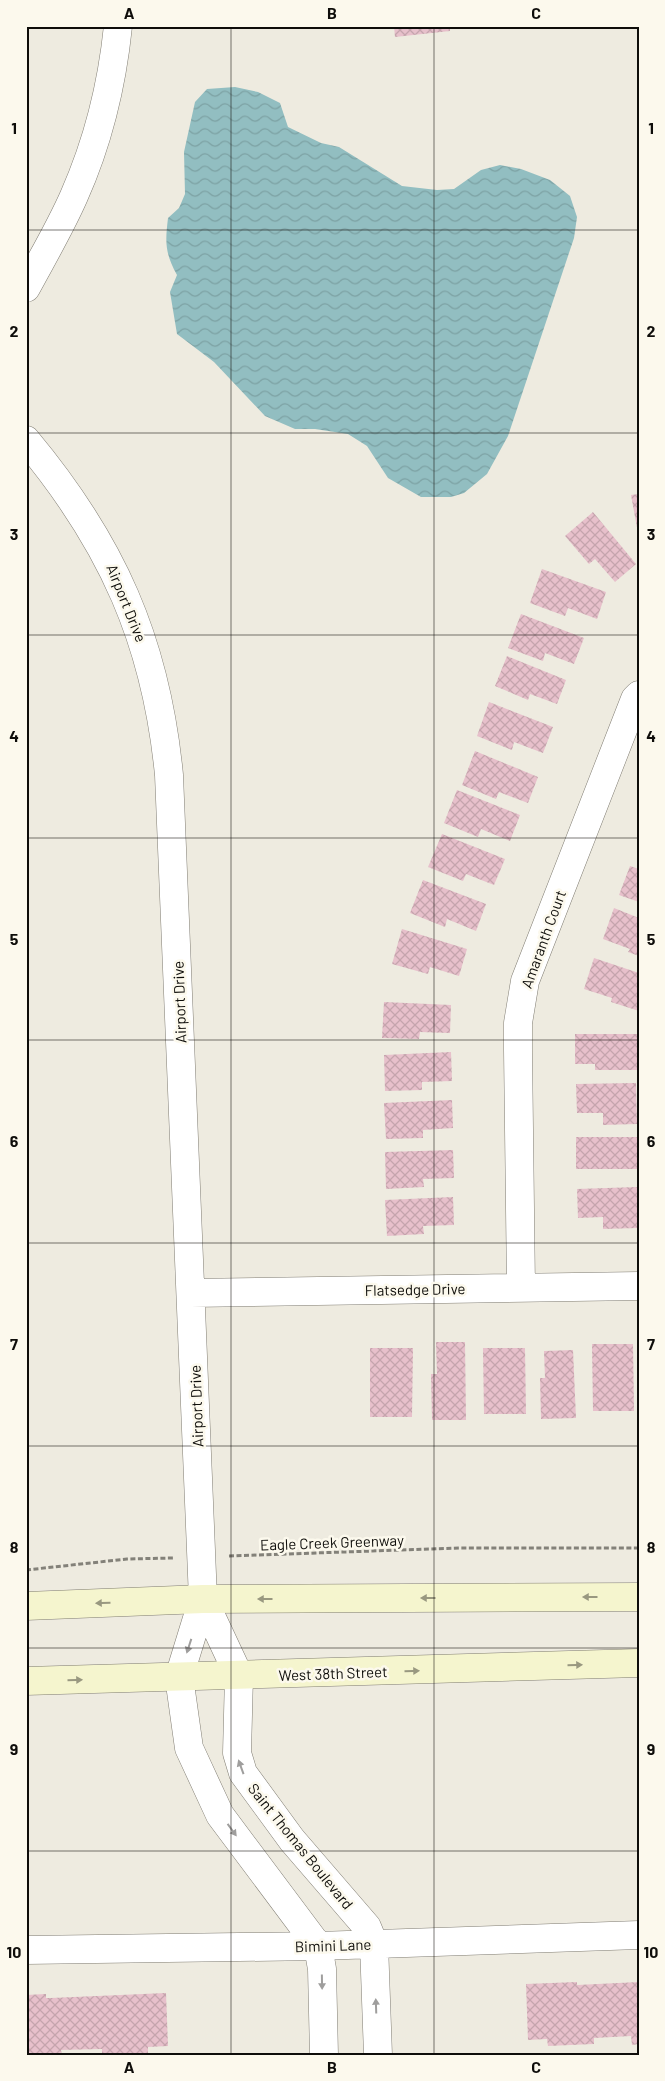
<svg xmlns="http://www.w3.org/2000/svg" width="665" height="2081" font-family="Barlow,sans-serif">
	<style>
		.water { fill: url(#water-waves) }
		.building { fill: url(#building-cross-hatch) }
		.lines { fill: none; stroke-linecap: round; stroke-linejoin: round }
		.street-casing { stroke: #807d73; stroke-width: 29 }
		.secondary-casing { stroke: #807d73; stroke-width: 29 }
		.path { stroke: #838179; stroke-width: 3; stroke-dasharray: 5 2.5; stroke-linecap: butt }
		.street { stroke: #fff; stroke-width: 28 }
		.secondary { stroke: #f5f5ce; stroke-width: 28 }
		.oneway { fill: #999880 }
		.oneway2 { fill: #9f9e9d }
		.grid { fill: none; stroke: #0e0d0a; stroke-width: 1; stroke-opacity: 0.55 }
		.labels { text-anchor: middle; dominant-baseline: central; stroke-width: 5; stroke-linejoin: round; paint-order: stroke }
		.street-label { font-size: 15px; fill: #0e0d0a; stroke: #fcf9ed }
		.neatline { fill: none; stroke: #0e0d0a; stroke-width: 2 }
		.grid-label { font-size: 16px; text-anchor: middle; font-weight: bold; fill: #0e0d0a }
	</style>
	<defs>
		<pattern id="water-waves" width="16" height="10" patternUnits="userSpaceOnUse" patternTransform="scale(1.25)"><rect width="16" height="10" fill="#92bec1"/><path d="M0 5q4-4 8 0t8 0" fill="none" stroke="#7da2a4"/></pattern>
		<pattern id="building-cross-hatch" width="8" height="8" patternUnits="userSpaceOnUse" patternTransform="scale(1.25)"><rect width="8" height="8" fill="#e7c0cb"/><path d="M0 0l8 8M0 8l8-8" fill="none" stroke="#c5a4ad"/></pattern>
	</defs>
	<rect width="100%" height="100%" fill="#eeebe0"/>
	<path class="water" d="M 235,87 L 258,92 L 280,103 L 288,127 L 321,143 L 339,147 L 402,186 L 437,190 L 454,189 L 481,170 L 500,165 L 521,169 L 550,180 L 570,196 L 577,217 L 574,238 L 508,436 L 487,474 L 464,493 L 451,497 L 421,497 L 388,478 L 367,446 L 348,434 L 315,429 L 295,429 L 265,416 L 214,362 L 177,334 L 170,292 L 177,275 C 165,253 165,243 168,218 L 179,208 L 185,194 L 184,152 L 195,102 L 207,89 Z"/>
	<path class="building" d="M 394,26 L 450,26 L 450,31 L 395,37 Z
		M 639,494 L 639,533 L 638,533 L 631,495 Z
		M 593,512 L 636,564 L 615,582 L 595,559 L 589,564 L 565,536 Z
		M 542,569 L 606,592 L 597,619 L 568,608 L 565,616 L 530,603 Z
		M 521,614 L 584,638 L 574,664 L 545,653 L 543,661 L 508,648 Z
		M 507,656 L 566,680 L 557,704 L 530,694 L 528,700 L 495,686 Z
		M 489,702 L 553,727 L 543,753 L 514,742 L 512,750 L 477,736 Z
		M 475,751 L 538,777 L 528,803 L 499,792 L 496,799 L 462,785 Z
		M 457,790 L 520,815 L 510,841 L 481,829 L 478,837 L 444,823 Z
		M 442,834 L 505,859 L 494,885 L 466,874 L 463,881 L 428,867 Z
		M 630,866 L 639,869 L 639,902 L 619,895 Z
		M 423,880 L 486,904 L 476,931 L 447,919 L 445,927 L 410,913 Z
		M 614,908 L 639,918 L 639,956 L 628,952 L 630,949 L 603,939 Z
		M 402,929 L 467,949 L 459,976 L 430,967 L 428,974 L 392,964 Z
		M 594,958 L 639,973 L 639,1011 L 611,1002 L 612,998 L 584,989 Z
		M 384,1002 L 451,1005 L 450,1033 L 420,1032 L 419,1039 L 382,1038 Z
		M 575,1034 L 639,1034 L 639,1070 L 595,1070 L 595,1064 L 575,1064 Z
		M 451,1052 L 452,1081 L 422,1082 L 422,1090 L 385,1091 L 384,1055 Z
		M 636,1083 L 637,1124 L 603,1125 L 603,1113 L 577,1113 L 576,1084 Z
		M 452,1100 L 453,1128 L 423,1130 L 423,1138 L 386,1139 L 384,1103 Z
		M 576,1137 L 639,1137 L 639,1169 L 576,1169 Z
		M 453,1150 L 454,1178 L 423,1179 L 424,1187 L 386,1189 L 385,1152 Z
		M 637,1187 L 638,1228 L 603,1229 L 603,1217 L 578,1218 L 577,1189 Z
		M 453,1197 L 454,1225 L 423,1226 L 424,1234 L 387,1236 L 385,1200 Z
		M 436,1342 L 465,1342 L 466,1420 L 432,1420 L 431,1374 L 437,1374 Z
		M 592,1344 L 633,1344 L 634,1411 L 593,1411 Z
		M 370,1348 L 413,1348 L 412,1417 L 370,1417 Z
		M 483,1348 L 525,1348 L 526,1414 L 484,1414 Z
		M 573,1350 L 576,1418 L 541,1419 L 540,1378 L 545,1378 L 544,1351 Z
		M 577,1982 L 577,1985 L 639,1982 L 639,2044 L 632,2045 L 631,2036 L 594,2038 L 594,2044 L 548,2046 L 547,2039 L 528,2040 L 526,1984 Z
		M 166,1993 L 168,2046 L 148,2047 L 148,2055 L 102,2055 L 102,2049 L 61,2050 L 62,2055 L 26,2055 L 26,1995 L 46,1994 L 46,1998 L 51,1998 Z"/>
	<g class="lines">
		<g class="street-casing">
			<path id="street" d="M 26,288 C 42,258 60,228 74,196 C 98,142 112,85 118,26
				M 26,440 C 112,543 156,641 169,775 L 203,1599 L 179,1677 L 189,1748 L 220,1815 L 318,1946 L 322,1969 L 324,2055
				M 521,1288 L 518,1050 L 518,1023 L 525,981 L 635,699 L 639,695
				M 191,1293 L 639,1286
				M 203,1599 L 239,1676 L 237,1753 L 243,1773 L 292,1840 L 367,1927 L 374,1944 L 378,2055
				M 26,1950 L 318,1946 L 639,1935"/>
		</g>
		<g class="secondary-casing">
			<path id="secondary" d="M 26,1606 L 203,1599 L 639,1597
				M 26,1681 L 639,1663"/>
		</g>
		<path class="path" d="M 229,1556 L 459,1548 L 639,1548
			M 26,1570 L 127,1559 L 173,1558"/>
		<use href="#street" class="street"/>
		<use href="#secondary" class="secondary"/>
	</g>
	<defs><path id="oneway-solid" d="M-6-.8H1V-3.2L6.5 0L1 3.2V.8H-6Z" transform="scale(1.25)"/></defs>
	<g class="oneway">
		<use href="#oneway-solid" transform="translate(590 1597) rotate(180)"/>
		<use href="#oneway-solid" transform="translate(428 1598) rotate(180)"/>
		<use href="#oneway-solid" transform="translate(265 1599) rotate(180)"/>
		<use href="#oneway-solid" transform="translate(103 1603) rotate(178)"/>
		<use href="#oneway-solid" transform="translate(575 1665) rotate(-2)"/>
		<use href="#oneway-solid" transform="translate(412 1671) rotate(-2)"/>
		<use href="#oneway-solid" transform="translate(75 1680) rotate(-2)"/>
	</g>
	<g class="oneway2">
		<use href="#oneway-solid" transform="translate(189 1646) rotate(108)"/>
		<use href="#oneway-solid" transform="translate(241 1767) rotate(-110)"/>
		<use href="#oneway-solid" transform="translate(232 1830) rotate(54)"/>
		<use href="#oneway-solid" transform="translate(322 1982) rotate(89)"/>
		<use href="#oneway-solid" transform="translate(376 2006) rotate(-92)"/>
	</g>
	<path class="grid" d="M 231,26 L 231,2055M 434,26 L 434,2055M 26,230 L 639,230M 26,433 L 639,433M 26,635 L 639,635M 26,838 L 639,838M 26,1040 L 639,1040M 26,1243 L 639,1243M 26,1446 L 639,1446M 26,1648 L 639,1648M 26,1851 L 639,1851"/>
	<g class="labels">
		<g class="street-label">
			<text transform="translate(127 603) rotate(68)">Airport Drive</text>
			<text transform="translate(543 939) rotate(-70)">Amaranth Court</text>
			<text transform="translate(179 1002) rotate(-92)">Airport Drive</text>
			<text transform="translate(415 1289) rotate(-1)">Flatsedge Drive</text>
			<text transform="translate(196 1406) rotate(-92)">Airport Drive</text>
			<text transform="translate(332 1542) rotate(-2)">Eagle Creek Greenway</text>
			<text transform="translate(333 1673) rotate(-2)">West 38th Street</text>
			<text transform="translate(301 1846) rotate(51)">Saint Thomas Boulevard</text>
			<text transform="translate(333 1945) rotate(-2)">Bimini Lane</text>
		</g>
	</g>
	<rect width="665" height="2081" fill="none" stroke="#fcf9ed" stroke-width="55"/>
	<rect x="28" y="28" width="610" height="2026" class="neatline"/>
	<g class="grid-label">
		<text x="129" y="19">A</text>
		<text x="332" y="19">B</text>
		<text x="536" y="19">C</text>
		<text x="14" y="134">1</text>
		<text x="651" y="134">1</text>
		<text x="14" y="337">2</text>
		<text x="651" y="337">2</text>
		<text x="14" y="540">3</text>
		<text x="651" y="540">3</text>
		<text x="14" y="742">4</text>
		<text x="651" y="742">4</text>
		<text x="14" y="945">5</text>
		<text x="651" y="945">5</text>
		<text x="14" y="1147">6</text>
		<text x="651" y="1147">6</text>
		<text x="14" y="1350">7</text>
		<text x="651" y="1350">7</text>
		<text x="14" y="1553">8</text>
		<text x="651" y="1553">8</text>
		<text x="14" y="1755">9</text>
		<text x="651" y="1755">9</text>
		<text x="14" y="1958">10</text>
		<text x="651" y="1958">10</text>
		<text x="129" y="2073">A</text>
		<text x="332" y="2073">B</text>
		<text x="536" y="2073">C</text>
	</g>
</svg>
